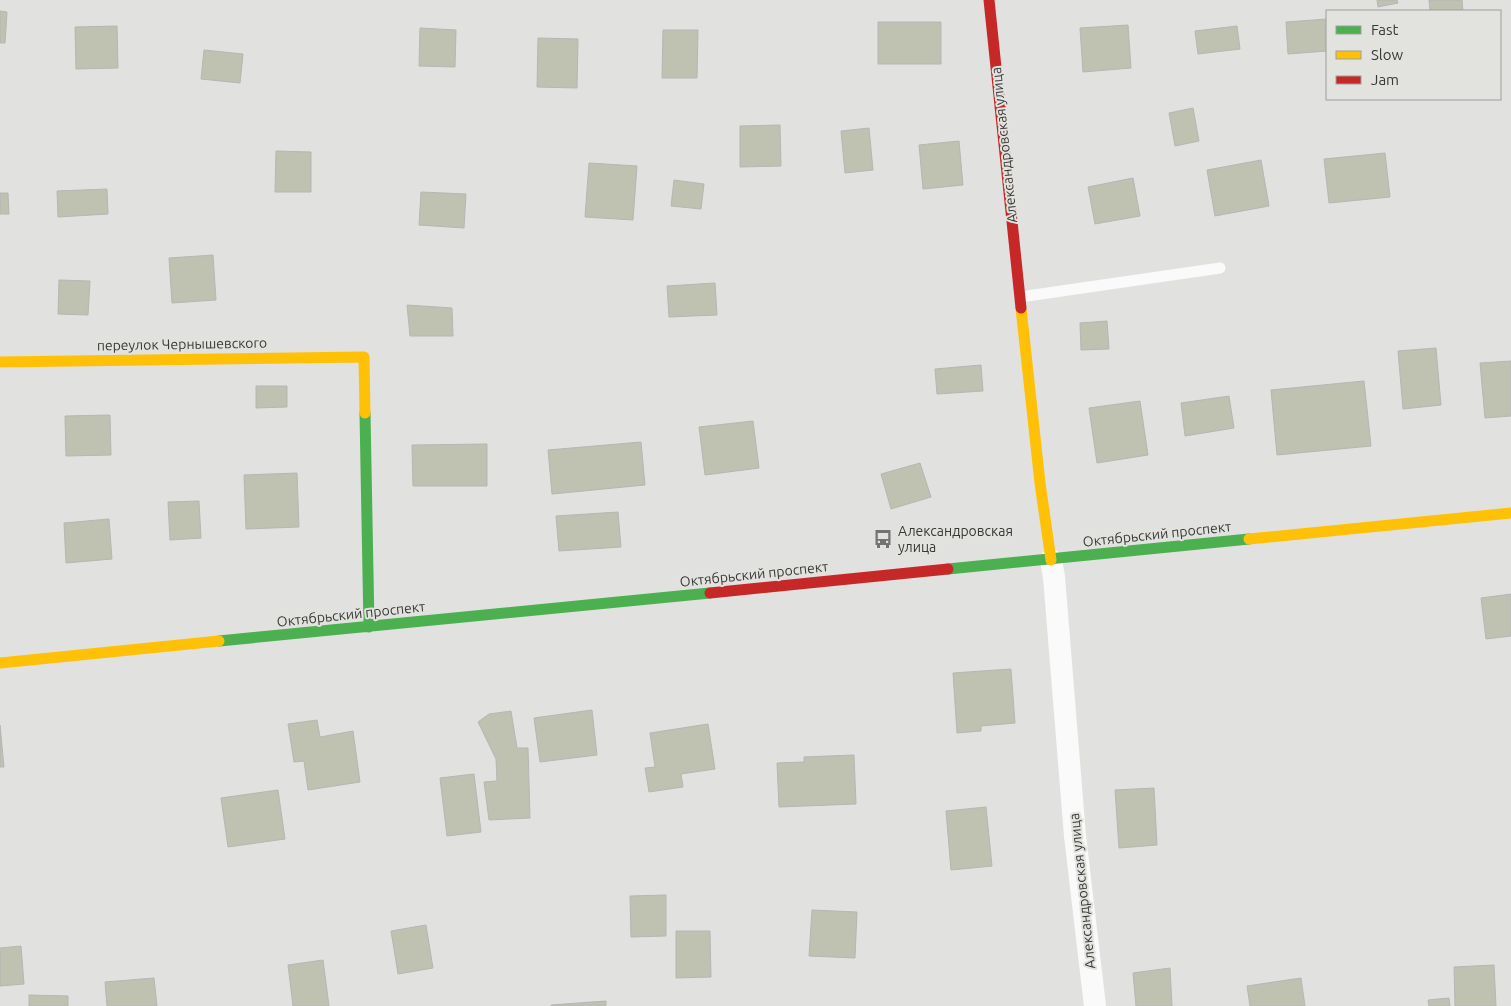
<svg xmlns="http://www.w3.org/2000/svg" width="1511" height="1006" font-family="Ubuntu,sans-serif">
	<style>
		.building { fill: #bfc1b1; stroke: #b6b6b4 }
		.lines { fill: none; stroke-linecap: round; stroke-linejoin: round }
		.lane { stroke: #fafafa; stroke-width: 11 }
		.street { stroke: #fafafa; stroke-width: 22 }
		.fast { stroke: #4caf50; stroke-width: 11 }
		.slow { stroke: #ffc107; stroke-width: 11 }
		.jam { stroke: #c62828; stroke-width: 11 }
		.labels { text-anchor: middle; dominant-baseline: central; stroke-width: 4; stroke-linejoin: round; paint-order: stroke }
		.street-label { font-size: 14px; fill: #383837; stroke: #e2e2de }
		.poi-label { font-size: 14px; fill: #383837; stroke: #e2e2de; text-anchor: start }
	</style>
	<rect width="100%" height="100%" fill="#e1e1df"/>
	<path class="building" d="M 1377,0 L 1397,0 L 1398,3 L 1378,7 Z
		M 1429,0 L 1462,0 L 1463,11 L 1430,11 Z
		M 0,11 L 7,12 L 5,43 L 0,43 Z
		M 1327,19 L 1327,51 L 1288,54 L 1286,22 Z
		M 878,22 L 941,22 L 941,64 L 878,64 Z
		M 1128,25 L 1131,68 L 1083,72 L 1080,28 Z
		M 117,26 L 118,68 L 76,69 L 75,27 Z
		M 1237,26 L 1240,49 L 1198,54 L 1195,31 Z
		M 420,28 L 456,30 L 455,67 L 419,66 Z
		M 663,30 L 698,30 L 697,78 L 662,78 Z
		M 538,38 L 578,39 L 577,88 L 537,87 Z
		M 204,50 L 243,54 L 240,83 L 201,79 Z
		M 1193,108 L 1199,141 L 1175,146 L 1169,113 Z
		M 780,125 L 781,166 L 740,167 L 740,126 Z
		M 869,128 L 873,170 L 845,173 L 841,131 Z
		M 959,141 L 963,185 L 923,189 L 919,145 Z
		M 276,151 L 311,152 L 311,192 L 275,192 Z
		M 1385,153 L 1390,197 L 1329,203 L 1324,159 Z
		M 1261,160 L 1269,206 L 1215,216 L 1207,170 Z
		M 589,163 L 637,166 L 633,220 L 585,217 Z
		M 1133,178 L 1140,216 L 1095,224 L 1088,187 Z
		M 674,180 L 704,184 L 701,209 L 671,206 Z
		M 107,189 L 108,214 L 58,217 L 57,191 Z
		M 421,192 L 466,194 L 464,228 L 419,225 Z
		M 0,193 L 8,193 L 9,214 L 0,214 Z
		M 213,255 L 216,300 L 172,303 L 169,258 Z
		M 59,280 L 90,281 L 88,315 L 58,314 Z
		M 715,283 L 717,315 L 669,317 L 667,286 Z
		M 407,305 L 452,308 L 453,336 L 410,336 Z
		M 1107,321 L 1109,349 L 1081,350 L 1080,323 Z
		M 1436,348 L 1441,405 L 1403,409 L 1398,351 Z
		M 1511,361 L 1511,416 L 1485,418 L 1480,363 Z
		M 981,365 L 983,391 L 937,394 L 935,369 Z
		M 1364,381 L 1371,446 L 1277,455 L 1271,390 Z
		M 256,386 L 287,386 L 287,407 L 256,408 Z
		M 1229,396 L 1234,428 L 1185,436 L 1181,403 Z
		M 1140,401 L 1148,455 L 1097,463 L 1089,408 Z
		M 110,415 L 111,455 L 66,456 L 65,416 Z
		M 753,421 L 759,468 L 705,475 L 699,427 Z
		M 641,442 L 645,485 L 552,494 L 548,450 Z
		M 487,444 L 487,486 L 413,486 L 412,445 Z
		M 920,463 L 931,497 L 891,509 L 881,474 Z
		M 297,473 L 299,527 L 246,529 L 244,475 Z
		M 199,501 L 201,538 L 170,540 L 168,502 Z
		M 618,512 L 621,547 L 559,551 L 556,516 Z
		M 109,519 L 112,559 L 66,563 L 64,523 Z
		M 1511,594 L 1511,636 L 1486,639 L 1481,598 Z
		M 1011,669 L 1015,723 L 981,726 L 981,731 L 957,733 L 953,673 Z
		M 592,710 L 597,755 L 540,762 L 534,718 Z
		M 511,711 L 517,748 L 528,748 L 530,818 L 489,820 L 484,782 L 497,781 L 496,759 L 478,722 L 489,714 Z
		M 317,720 L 320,737 L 353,731 L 360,782 L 308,790 L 304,761 L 294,762 L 288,724 Z
		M 708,724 L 715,769 L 681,774 L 683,787 L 649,792 L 645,768 L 655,767 L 650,733 Z
		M 0,725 L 4,767 L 0,767 Z
		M 854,755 L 856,804 L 779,807 L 777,763 L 804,762 L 804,757 Z
		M 474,774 L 481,832 L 447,836 L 440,778 Z
		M 1154,788 L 1157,845 L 1119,848 L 1115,790 Z
		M 278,790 L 285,839 L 228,847 L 221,798 Z
		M 986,807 L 992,866 L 951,870 L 946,811 Z
		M 666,895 L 666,936 L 631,937 L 630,896 Z
		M 812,910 L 857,912 L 855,958 L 809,956 Z
		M 426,925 L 433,968 L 398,974 L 391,931 Z
		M 676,931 L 710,931 L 711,977 L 676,978 Z
		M 21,946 L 24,984 L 0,986 L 0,948 Z
		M 323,960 L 329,1006 L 293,1006 L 288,965 Z
		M 1494,965 L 1496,1006 L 1455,1006 L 1454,967 Z
		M 1170,968 L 1172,1006 L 1136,1006 L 1133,973 Z
		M 154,978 L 157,1006 L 107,1006 L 105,982 Z
		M 1301,978 L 1305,1006 L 1250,1006 L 1247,986 Z
		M 29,995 L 68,996 L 68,1006 L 29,1006 Z
		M 1449,998 L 1450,1006 L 1429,1006 L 1428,1000 Z
		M 606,1001 L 606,1006 L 551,1006 L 551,1005 Z"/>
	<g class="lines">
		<path class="lane" d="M 1020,297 L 1220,268"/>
		<path class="street" d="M 1051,560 L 1054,577 L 1075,836 L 1095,1006"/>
		<path class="fast" d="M 365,413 L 369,627
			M 948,569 L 1249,539
			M 219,641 L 710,593"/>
		<path class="slow" d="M 1021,308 L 1040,483 L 1051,560
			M 0,362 L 364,357 L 365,413
			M 1249,539 L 1511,513
			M 0,663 L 219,641"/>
		<path class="jam" d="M 989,0 L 1021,308
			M 710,593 L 948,569"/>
	</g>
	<defs>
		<g id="bus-bare" transform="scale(1.5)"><path d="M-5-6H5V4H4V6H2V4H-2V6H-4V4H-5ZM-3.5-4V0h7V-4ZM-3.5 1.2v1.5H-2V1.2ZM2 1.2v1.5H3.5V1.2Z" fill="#737372" stroke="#e2e2de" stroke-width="2.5" paint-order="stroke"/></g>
	</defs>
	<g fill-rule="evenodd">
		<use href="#bus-bare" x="883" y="539"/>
	</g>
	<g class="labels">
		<g class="street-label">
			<text transform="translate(1004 145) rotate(-96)">Александровская улица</text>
			<text transform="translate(182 344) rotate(-1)">переулок Чернышевского</text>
			<text transform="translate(1157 534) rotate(-6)">Октябрьский проспект</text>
			<text transform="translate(754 574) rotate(-6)">Октябрьский проспект</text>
			<text transform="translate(351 614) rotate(-6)">Октябрьский проспект</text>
			<text transform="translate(1082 891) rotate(-96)">Александровская улица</text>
		</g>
		<g class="poi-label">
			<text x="898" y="531">Александровская<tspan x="898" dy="16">улица</tspan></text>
		</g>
	</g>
	<rect x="1326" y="10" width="175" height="90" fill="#e2e2de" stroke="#9e9e9b"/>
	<rect x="1336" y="26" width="25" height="8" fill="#4caf50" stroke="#9e9e9b"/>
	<text x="1371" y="35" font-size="15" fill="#383837">Fast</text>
	<rect x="1336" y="51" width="25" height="8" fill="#ffc107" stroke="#9e9e9b"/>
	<text x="1371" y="60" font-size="15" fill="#383837">Slow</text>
	<rect x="1336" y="76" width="25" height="8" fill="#c62828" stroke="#9e9e9b"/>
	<text x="1371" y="85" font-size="15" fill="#383837">Jam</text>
</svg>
